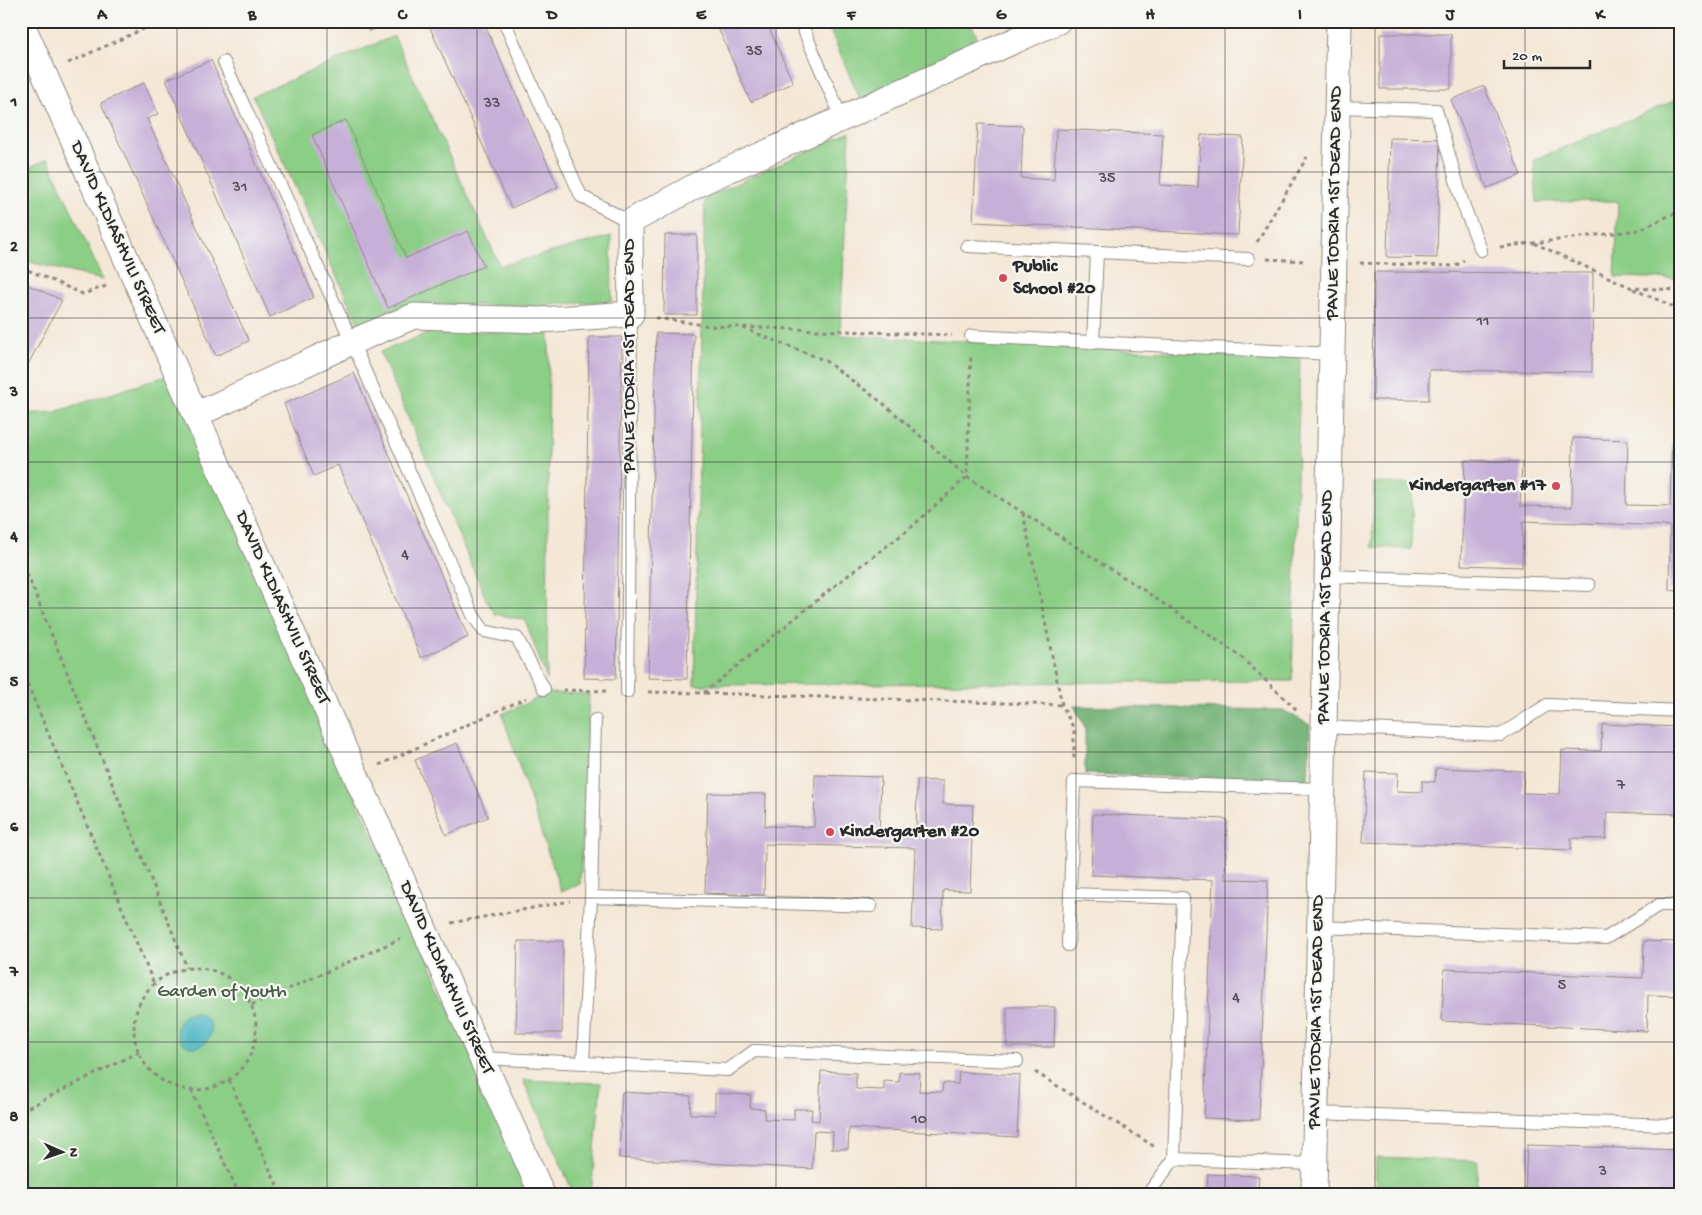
<svg xmlns="http://www.w3.org/2000/svg" width="1702" height="1215" font-family="'Gochi Hand',sans-serif">
	<style>
		.green { fill: #8bce86; stroke: #5b7c58 }
		.forest { fill: #70b173; stroke: #4e6e4f }
		.water { fill: #47b5c2; stroke: #397076 }
		.building { fill: #c6b0d8 }
		.lines { fill: none; stroke-linecap: round; stroke-linejoin: round }
		.lane-casing { stroke: #908980; stroke-width: 14 }
		.street-casing { stroke: #908980; stroke-width: 27 }
		.path { stroke: #908980; stroke-width: 3; stroke-dasharray: 4 4; stroke-linecap: butt }
		.lane { stroke: #fff; stroke-width: 12 }
		.street { stroke: #fff; stroke-width: 25 }
		.grid { fill: none; stroke: #2b2b2b; stroke-width: 1; stroke-opacity: 0.55 }
		.poi-dot { fill: #d1495b; stroke: #f6f6f2; stroke-width: 2 }
		.labels { text-anchor: middle; dominant-baseline: central; stroke-width: 4.5; stroke-linejoin: round; paint-order: stroke }
		.number-label { font-size: 16px; fill: #524c56 }
		.street-label { font-size: 19px; fill: #2b2b2b; stroke: #f6f6f2 }
		.poi-label { font-size: 19px; font-weight: bold; fill: #2b2b2b; stroke: #f6f6f2; text-anchor: start }
		.park-label { font-size: 19px; fill: #485c46; stroke: #f6f6f2 }
		.neatline { fill: none; stroke: #2b2b2b; stroke-width: 2 }
		.grid-label { font-size: 16px; text-anchor: middle; font-weight: bold; fill: #2b2b2b }
	</style>
	<rect width="100%" height="100%" fill="#f6f6f2"/>
	<filter id="ink" filterUnits="userSpaceOnUse"><feTurbulence type="fractalNoise" baseFrequency=".02" numOctaves="2"/><feDisplacementMap in="SourceGraphic" scale="10" xChannelSelector="R" yChannelSelector="G"/><feConvolveMatrix kernelMatrix="1 2 1 2 8 2 1 2 1" color-interpolation-filters="sRGB"/></filter>
	<filter id="wash" filterUnits="userSpaceOnUse"><feTurbulence type="fractalNoise" baseFrequency=".0096" numOctaves="4" result="noise"/><feDisplacementMap in="SourceGraphic" scale="20" xChannelSelector="R" yChannelSelector="G"/><feGaussianBlur stdDeviation="1.12" result="paint"/><feColorMatrix in="noise" values="0 0 0 0 0 0 0 0 0 0 0 0 0 0 0 0 0 1.4 0 .05"/><feComposite in="paint" operator="in"/></filter>
	<g filter="url(#wash)">
		<rect width="100%" height="100%" fill="#f4e7d5"/>
		<path class="green" d="M 826,21 L 970,21 L 981,46 L 860,99 Z
			M 394,36 L 500,266 L 611,236 L 612,301 L 533,306 L 417,304 L 360,327 L 253,96 Z
			M 1681,98 L 1681,279 L 1615,277 L 1618,201 L 1537,202 L 1534,160 Z
			M 850,132 L 840,335 L 1300,358 L 1292,681 L 694,685 L 705,198 Z
			M 48,159 L 103,280 L 21,260 L 21,171 Z
			M 436,330 L 549,334 L 547,680 L 525,620 L 495,614 L 486,599 L 380,352 Z
			M 169,375 L 532,1194 L 24,1194 L 21,1188 L 21,414 L 55,412 Z
			M 1374,483 L 1413,484 L 1411,549 L 1372,547 Z
			M 549,693 L 589,694 L 580,884 L 561,892 L 502,714 Z
			M 523,1080 L 601,1083 L 591,1194 L 574,1194 Z
			M 1376,1157 L 1478,1161 L 1476,1194 L 1375,1194 Z"/>
		<path class="forest" d="M 1074,706 L 1283,710 L 1310,725 L 1308,781 L 1085,774 L 1085,727 Z"/>
		<path class="water" d="M177 1030a17 17 0 1 1 34 0a17 17 0 1 1-34 0Z"/>
		<g id="blocks">
			<path class="building" d="M 365,21 L 395,21 L 369,31 Z
				M 427,21 L 483,21 L 558,187 L 511,208 Z
				M 715,21 L 766,21 L 793,83 L 751,102 Z
				M 1380,34 L 1451,34 L 1451,89 L 1380,89 Z
				M 211,60 L 314,297 L 270,317 L 166,80 Z
				M 144,83 L 158,114 L 147,119 L 249,341 L 216,356 L 101,103 Z
				M 1484,86 L 1521,175 L 1487,188 L 1451,100 Z
				M 346,120 L 406,258 L 468,231 L 484,266 L 388,308 L 312,135 Z
				M 978,124 L 1023,126 L 1021,178 L 1054,180 L 1056,129 L 1163,134 L 1160,185 L 1198,187 L 1201,135 L 1243,137 L 1238,235 L 973,222 Z
				M 1390,138 L 1440,139 L 1437,258 L 1387,257 Z
				M 665,235 L 697,235 L 697,315 L 664,315 Z
				M 1374,272 L 1593,273 L 1592,372 L 1429,370 L 1429,400 L 1373,400 Z
				M 21,282 L 62,300 L 25,370 L 21,370 Z
				M 656,333 L 694,334 L 687,679 L 648,678 Z
				M 589,337 L 622,337 L 616,679 L 584,678 Z
				M 354,373 L 468,637 L 421,658 L 338,465 L 314,476 L 284,404 Z
				M 1573,438 L 1628,440 L 1626,505 L 1670,506 L 1672,441 L 1681,441 L 1681,591 L 1669,590 L 1670,526 L 1523,521 L 1522,567 L 1461,565 L 1465,460 L 1522,462 L 1520,506 L 1572,507 Z
				M 1602,724 L 1681,727 L 1681,814 L 1607,812 L 1606,839 L 1571,838 L 1571,850 L 1363,842 L 1366,772 L 1398,773 L 1397,791 L 1422,792 L 1422,781 L 1435,782 L 1436,768 L 1524,771 L 1523,793 L 1560,794 L 1562,750 L 1601,751 Z
				M 457,743 L 488,817 L 446,835 L 415,760 Z
				M 815,775 L 881,777 L 879,837 L 916,838 L 917,780 L 943,781 L 943,804 L 973,805 L 970,891 L 943,890 L 942,929 L 912,928 L 915,848 L 765,844 L 764,895 L 705,893 L 708,793 L 766,794 L 765,826 L 814,827 Z
				M 1093,814 L 1227,819 L 1225,879 L 1268,880 L 1259,1120 L 1204,1118 L 1213,880 L 1091,875 Z
				M 518,941 L 563,941 L 562,1033 L 516,1033 Z
				M 1644,941 L 1681,942 L 1681,996 L 1648,995 L 1647,1031 L 1442,1021 L 1444,969 L 1643,978 Z
				M 1007,1007 L 1055,1007 L 1054,1047 L 1007,1047 Z
				M 821,1071 L 856,1073 L 856,1089 L 884,1090 L 884,1081 L 899,1082 L 899,1072 L 920,1073 L 919,1091 L 942,1092 L 943,1083 L 958,1084 L 959,1072 L 1020,1075 L 1017,1137 L 849,1128 L 848,1149 L 832,1149 L 833,1132 L 814,1131 L 812,1169 L 619,1158 L 622,1092 L 691,1096 L 690,1114 L 715,1115 L 715,1093 L 751,1095 L 750,1108 L 765,1109 L 764,1119 L 794,1120 L 794,1109 L 812,1109 L 811,1120 L 819,1121 Z
				M 1527,1145 L 1681,1150 L 1681,1194 L 1525,1194 Z
				M 1208,1174 L 1259,1176 L 1258,1194 L 1207,1194 Z"/>
		</g>
	</g>
	<g filter="url(#ink)">
		<use href="#blocks" fill-opacity="0" stroke="#908980" stroke-width="1"/>
		<g class="lines">
			<g class="lane-casing">
				<path id="lane" d="M 504,21 L 581,196 L 630,222
					M 800,21 L 842,119
					M 224,62 L 352,342 L 473,615 L 484,631 L 517,638 L 544,689
					M 1337,107 L 1436,110 L 1463,204 L 1481,250
					M 967,246 L 1097,252
					M 971,336 L 1332,354
					M 1093,343 L 1097,252 L 1248,259
					M 1327,576 L 1589,585
					M 627,692 L 631,314
					M 1323,727 L 1501,735 L 1547,705 L 1681,711
					M 591,897 L 871,906
					M 1319,927 L 1606,938 L 1659,905 L 1681,905
					M 1068,945 L 1070,894
					M 482,1058 L 728,1070 L 754,1051 L 1017,1061
					M 583,1063 L 591,897 L 595,720
					M 1315,1113 L 1672,1125 L 1681,1120
					M 1314,1164 L 1174,1159 L 1183,898 L 1070,894 L 1074,781 L 1322,789
					M 1148,1194 L 1174,1159"/>
			</g>
			<g class="street-casing">
				<path id="street" d="M 21,22 L 542,1194
					M 196,415 L 352,342 L 414,316 L 540,320 L 631,314 L 630,222 L 706,180 L 1058,21
					M 1314,1194 L 1339,21"/>
			</g>
			<path class="path" d="M 68,63 L 161,21
				M 1257,242 L 1307,157
				M 1534,243 L 1632,288 L 1681,290
				M 1500,247 L 1639,230 L 1681,210
				M 1267,259 L 1306,261
				M 1360,263 L 1455,266 L 1464,260
				M 21,267 L 83,294 L 109,285
				M 1633,289 L 1681,310
				M 656,318 L 711,326 L 952,335
				M 743,328 L 824,360 L 884,404 L 967,477 L 1142,589 L 1240,656 L 1298,711
				M 1023,513 L 1062,705 L 1074,729 L 1074,760
				M 21,559 L 187,968
				M 21,669 L 154,984
				M 563,690 L 606,691
				M 648,692 L 704,693 L 838,583 L 908,530 L 967,477 L 971,355
				M 705,693 L 1062,705
				M 379,765 L 526,698
				M 451,923 L 570,901
				M134 1029a61 61 0 1 1 122 0a61 61 0 1 1-122 0Z
				M 252,1005 L 400,939
				M 1035,1072 L 1155,1147
				M 229,1080 L 281,1194
				M 191,1090 L 239,1194
				M 21,1111 L 139,1052"/>
			<use href="#lane" class="lane"/>
			<use href="#street" class="street"/>
		</g>
	</g>
	<path class="grid" d="M 177,21 L 177,1194M 327,21 L 327,1194M 477,21 L 477,1194M 626,21 L 626,1194M 776,21 L 776,1194M 926,21 L 926,1194M 1076,21 L 1076,1194M 1225,21 L 1225,1194M 1375,21 L 1375,1194M 1525,21 L 1525,1194M 21,172 L 1681,172M 21,318 L 1681,318M 21,462 L 1681,462M 21,608 L 1681,608M 21,752 L 1681,752M 21,898 L 1681,898M 21,1042 L 1681,1042"/>
	<g class="poi-dot">
		<circle cx="1003" cy="278" r="5"/>
		<circle cx="1556" cy="486" r="5"/>
		<circle cx="830" cy="832" r="5"/>
	</g>
	<g class="labels">
		<g class="number-label">
			<text x="754" y="52">35</text>
			<text x="492" y="104">33</text>
			<text x="1107" y="179">35</text>
			<text x="240" y="188">31</text>
			<text x="1483" y="322">11</text>
			<text x="405" y="556">4</text>
			<text x="1621" y="786">7</text>
			<text x="1562" y="986">5</text>
			<text x="1236" y="999">4</text>
			<text x="919" y="1120">10</text>
			<text x="1603" y="1172">3</text>
		</g>
		<g class="street-label">
			<text transform="translate(1335 203) rotate(-89)">PAVLE TODRIA 1ST DEAD END</text>
			<text transform="translate(117 238) rotate(66)">DAVID KLDIASHVILI STREET</text>
			<text transform="translate(630 356) rotate(-90)">PAVLE TODRIA 1ST DEAD END</text>
			<text transform="translate(1326 607) rotate(-89)">PAVLE TODRIA 1ST DEAD END</text>
			<text transform="translate(282 608) rotate(66)">DAVID KLDIASHVILI STREET</text>
			<text transform="translate(446 978) rotate(66)">DAVID KLDIASHVILI STREET</text>
			<text transform="translate(1317 1012) rotate(-89)">PAVLE TODRIA 1ST DEAD END</text>
		</g>
		<g class="poi-label">
			<text x="1013" y="267">Public<tspan x="1013" dy="22">School #20</tspan></text>
			<text x="1546" y="486" text-anchor="end">Kindergarten #17</text>
			<text x="840" y="832">Kindergarten #20</text>
		</g>
		<g class="park-label">
			<text x="222" y="992">Garden of Youth</text>
		</g>
	</g>
	<rect width="1702" height="1215" fill="none" stroke="#f6f6f2" stroke-width="55"/>
	<g transform="translate(62 1152) rotate(92)" stroke="#f6f6f2" stroke-width="4" paint-order="stroke">
	<path d="M0-4L9 19L0 12L-9 19Z" fill="#2b2b2b"/>
	<text y="-8" font-size="14" font-weight="bold" text-anchor="middle" fill="#2b2b2b">N</text>
	</g>
	<path d="M1504 60v8h86v-8" fill="none" stroke="#2b2b2b" stroke-width="2.5"/>
	<text x="1512" y="60" font-size="15" fill="#2b2b2b" stroke="#f6f6f2" stroke-width="4" paint-order="stroke">20 m</text>
	<rect x="28" y="28" width="1646" height="1160" class="neatline"/>
	<g class="grid-label">
		<text x="102" y="19">A</text>
		<text x="252" y="19">B</text>
		<text x="402" y="19">C</text>
		<text x="552" y="19">D</text>
		<text x="701" y="19">E</text>
		<text x="851" y="19">F</text>
		<text x="1001" y="19">G</text>
		<text x="1150" y="19">H</text>
		<text x="1300" y="19">I</text>
		<text x="1450" y="19">J</text>
		<text x="1600" y="19">K</text>
		<text x="14" y="106">1</text>
		<text x="14" y="251">2</text>
		<text x="14" y="396">3</text>
		<text x="14" y="541">4</text>
		<text x="14" y="686">5</text>
		<text x="14" y="831">6</text>
		<text x="14" y="976">7</text>
		<text x="14" y="1121">8</text>
	</g>
</svg>
